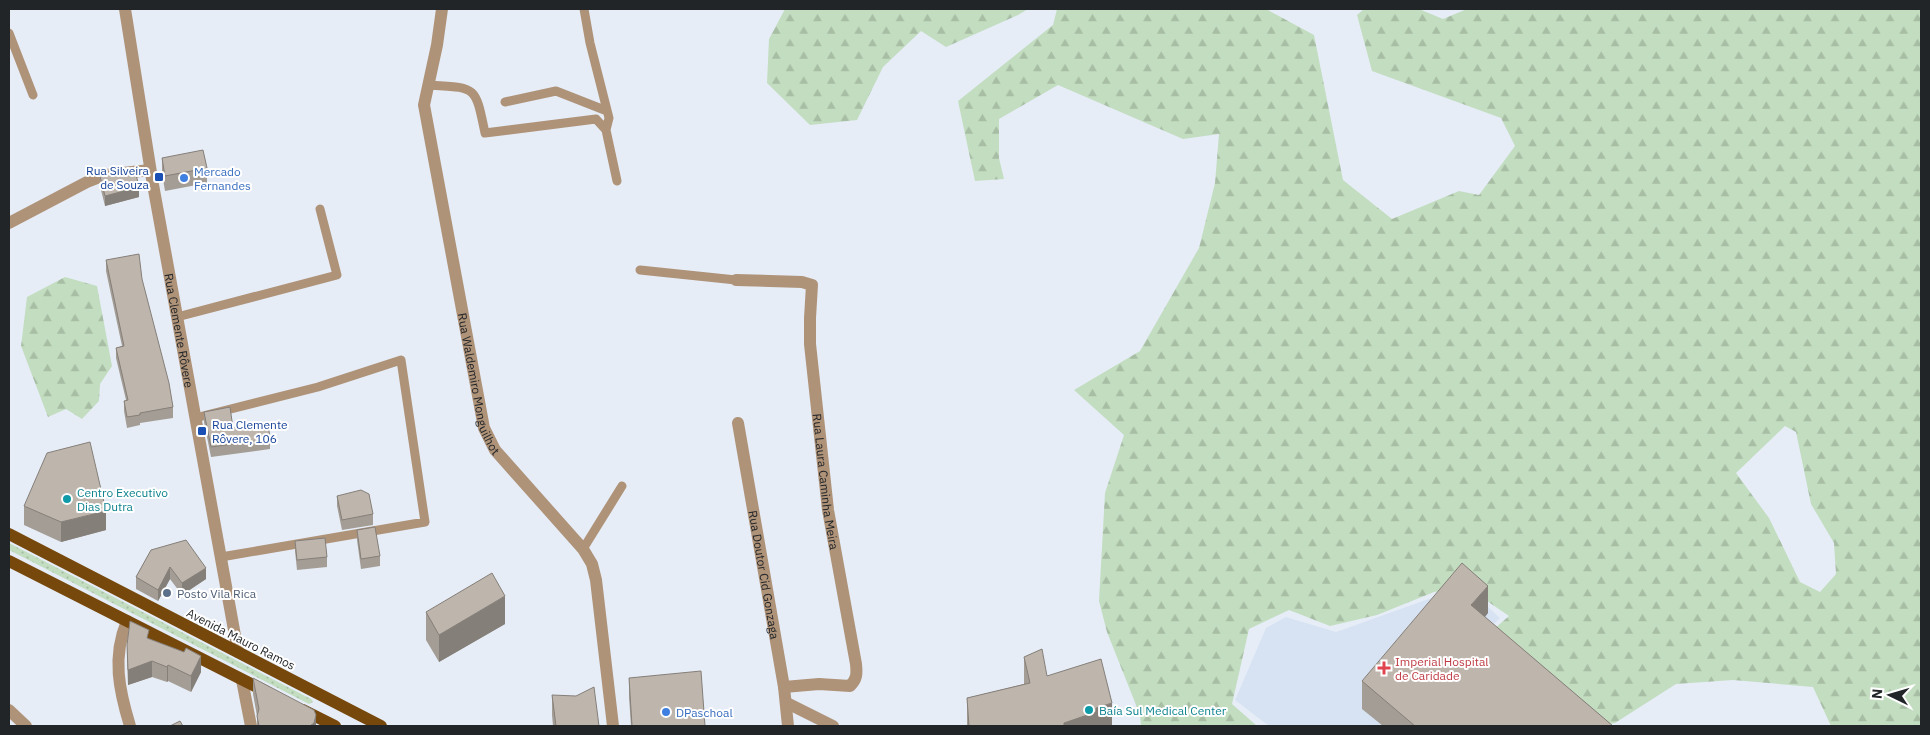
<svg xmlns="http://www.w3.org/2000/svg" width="1930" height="735" font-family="'IBM Plex Sans',sans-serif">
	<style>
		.built { fill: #d7e3f3 }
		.grass { fill: url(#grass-dots) }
		.forest { fill: url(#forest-firs); fill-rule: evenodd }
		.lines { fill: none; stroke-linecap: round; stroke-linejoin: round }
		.lane { stroke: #af9379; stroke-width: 9 }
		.street { stroke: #af9379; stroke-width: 12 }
		.primary { stroke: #77480c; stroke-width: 12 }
		.wall { fill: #a39d95 }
		.shaded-wall { fill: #857f79 }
		.building { fill: #beb6ad; stroke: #857f79 }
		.transit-dot { fill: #1a4fb4; stroke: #fff; stroke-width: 2 }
		.shop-dot { fill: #3f7fe0; stroke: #fff; stroke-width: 2 }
		.culture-dot { fill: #0f9aa8; stroke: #fff; stroke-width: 2 }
		.service-dot { fill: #5c6f8a; stroke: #fff; stroke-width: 2 }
		.health-dot { fill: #e0444e; stroke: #fff; stroke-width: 2 }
		.labels { text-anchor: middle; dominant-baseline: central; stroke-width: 4; stroke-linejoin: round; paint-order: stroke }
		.transit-label { font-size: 12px; fill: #164399; stroke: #fff; text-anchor: end }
		.shop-label { font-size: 12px; fill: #366cbe; stroke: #fff; text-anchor: start }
		.street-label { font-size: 12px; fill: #222528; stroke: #fff }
		.culture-label { font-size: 12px; fill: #0d838f; stroke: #fff; text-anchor: start }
		.service-label { font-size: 12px; fill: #4e5e75; stroke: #fff; text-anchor: start }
		.health-label { font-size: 12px; fill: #be3a42; stroke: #fff; text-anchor: start }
	</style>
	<defs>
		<pattern id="grass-dots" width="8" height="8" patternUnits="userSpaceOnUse" patternTransform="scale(1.25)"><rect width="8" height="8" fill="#c3ddc0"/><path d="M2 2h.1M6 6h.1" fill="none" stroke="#a7bea5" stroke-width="1.8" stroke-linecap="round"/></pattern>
		<pattern id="forest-firs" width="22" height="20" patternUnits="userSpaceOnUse" patternTransform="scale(1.25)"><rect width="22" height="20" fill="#c3ddc0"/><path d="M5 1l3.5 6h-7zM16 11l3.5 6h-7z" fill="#a7bea5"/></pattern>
	</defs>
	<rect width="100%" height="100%" fill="#e6edf7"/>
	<path class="built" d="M 1465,586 L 1500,618 L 1482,635 L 1585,726 L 1269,726 L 1235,700 L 1266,628 L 1286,617 L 1336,632 Z"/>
	<path class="grass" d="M 9,543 L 311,699 L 313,702 L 309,704 L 9,550 Z"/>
	<path class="forest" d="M 785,9 L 1028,9 L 1018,15 L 946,47 L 921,31 L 883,67 L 857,120 L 810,125 L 767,83 L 769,39 Z
		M 1057,9 L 1266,9 L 1314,35 L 1343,180 L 1392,219 L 1459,191 L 1479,195 L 1515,146 L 1501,118 L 1372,71 L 1357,15 L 1364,9 L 1419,9 L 1443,19 L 1467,9 L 1921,9 L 1921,726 L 1831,726 L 1813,687 L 1733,680 L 1676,684 L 1615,723 L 1595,726 L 1486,636 L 1509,616 L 1465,586 L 1434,592 L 1377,615 L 1330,626 L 1289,610 L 1249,629 L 1232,704 L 1257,726 L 1141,726 L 1140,715 L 1107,632 L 1099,601 L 1105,493 L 1124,435 L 1074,390 L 1140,351 L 1199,248 L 1215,183 L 1219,134 L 1183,139 L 1058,85 L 999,119 L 999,158 L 1004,179 L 975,181 L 958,101 L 1053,25 ZM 1785,426 L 1796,432 L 1811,504 L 1834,543 L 1836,574 L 1820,592 L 1800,582 L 1769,518 L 1736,473 Z
		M 65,277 L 97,286 L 112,366 L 100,384 L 99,401 L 82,419 L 66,409 L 48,417 L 21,346 L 27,297 Z"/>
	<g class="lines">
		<path class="lane" d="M 584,9 L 590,43 L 609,118 L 606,130
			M 9,33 L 33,95
			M 428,85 C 477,88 475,85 485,133 L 596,119 L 606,130 L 617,181
			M 505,102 L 556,91 L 607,111
			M 640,270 L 736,280
			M 177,317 L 337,275 L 320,209
			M 195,418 L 318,387 L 401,360 L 425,522 L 221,557
			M 583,549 L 622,486"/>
		<g class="street">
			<path id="s1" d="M 125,9 L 152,179 L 238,652"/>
			<path id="s2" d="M 442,9 L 437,45 L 424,105 L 484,428 L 495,450 L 583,549 L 592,564 L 596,580 L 613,726"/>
			<path d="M 9,223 L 87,182 L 105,175 L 150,170"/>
			<path id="s3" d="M 736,280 L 802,282 L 812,285 L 810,318 L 810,344 L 828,510 L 856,664 C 857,674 857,679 850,686 L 819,684 L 784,687"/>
			<path id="s4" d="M 738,423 L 784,687 L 788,726"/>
			<path d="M 127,621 C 112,657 119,690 130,726"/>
			<path d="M 242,680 L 251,726"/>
			<path d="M 787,703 L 833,726"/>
			<path d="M 9,710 L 26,726"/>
		</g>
		<path class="primary" d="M 9,534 L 381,726
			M 9,561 L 267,692
			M 303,710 L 335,726"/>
	</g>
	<path class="wall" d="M 162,158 L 207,168 L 207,183 L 165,191 L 162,173 Z
		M 100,176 L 139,197 L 105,206 L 100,186 Z
		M 106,260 L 173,407 L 173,418 L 140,423 L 140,425 L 127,428 L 124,411 L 124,401 L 126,400 L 116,358 L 116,348 L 122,346 L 106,271 Z
		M 204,412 L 233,428 L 270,439 L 270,449 L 211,457 L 204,422 Z
		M 337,496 L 373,514 L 373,525 L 342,530 L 337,506 Z
		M 24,506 L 106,530 L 61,542 L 24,525 Z
		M 357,530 L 380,556 L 380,566 L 361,569 L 357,540 Z
		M 295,541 L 327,557 L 327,567 L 297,570 L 295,551 Z
		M 151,550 L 206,579 L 182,595 L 170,579 L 158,601 L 136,589 L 136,577 Z
		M 426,612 L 505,624 L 439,662 L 426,640 Z
		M 1488,613 L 1485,617 L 1613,726 L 1383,726 L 1362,709 L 1362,681 Z
		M 149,639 L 201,672 L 191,692 L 168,681 L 167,682 L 152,677 L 128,685 L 127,661 L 127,645 Z
		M 1024,657 L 1047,676 L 1112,726 L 967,726 L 967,698 L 1024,684 Z
		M 253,678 L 316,726 L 257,726 L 257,716 L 253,694 Z
		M 629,678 L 706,726 L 631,726 L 629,697 Z
		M 552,695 L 599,726 L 553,726 L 552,715 Z"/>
	<path class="shaded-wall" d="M 139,187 L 139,197 L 105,206 L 105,196 Z
		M 106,511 L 106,530 L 61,542 L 61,522 Z
		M 170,567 L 170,579 L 158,601 L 158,590 Z
		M 206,568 L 206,579 L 182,595 L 182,583 Z
		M 1488,586 L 1488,613 L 1471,633 L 1471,605 Z
		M 505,596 L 505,624 L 439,662 L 439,635 Z
		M 201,656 L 201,672 L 191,692 L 191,676 Z
		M 152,661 L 152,677 L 128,685 L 128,670 Z
		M 168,665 L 168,681 L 167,682 L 167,667 Z
		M 1112,703 L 1112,726 L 1064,726 L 1064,723 L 1096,708 Z
		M 316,715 L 316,726 L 310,726 Z"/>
	<path class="building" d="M 203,150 L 207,168 L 165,176 L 162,158 Z
		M 135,170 L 139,187 L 105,196 L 100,176 L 107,173 Z
		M 139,254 L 142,279 L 169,383 L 173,407 L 140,413 L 140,415 L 127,417 L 124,401 L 128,400 L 116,348 L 124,346 L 106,260 Z
		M 230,407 L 233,428 L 268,423 L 270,439 L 211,447 L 204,412 Z
		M 90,442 L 106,511 L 61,522 L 24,506 L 47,453 Z
		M 361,490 L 369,494 L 373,514 L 342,520 L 337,496 Z
		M 375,527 L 380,556 L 361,559 L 357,530 Z
		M 325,538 L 327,557 L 297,560 L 295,541 Z
		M 186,540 L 206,568 L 182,583 L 170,567 L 158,590 L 136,577 L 151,550 Z
		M 1462,563 L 1488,586 L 1471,605 L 1613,726 L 1415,726 L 1362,681 Z
		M 492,573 L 505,596 L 439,635 L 426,612 Z
		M 130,621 L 149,630 L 147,638 L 184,652 L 186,648 L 201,656 L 191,676 L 168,665 L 167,667 L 152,661 L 128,670 L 127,645 Z
		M 1042,649 L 1047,676 L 1101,659 L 1112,703 L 1096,708 L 1096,712 L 1064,723 L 1064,726 L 969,726 L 967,698 L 1030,683 L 1024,657 Z
		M 701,671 L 705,726 L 632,726 L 629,678 Z
		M 253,678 L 314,710 L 316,715 L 314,723 L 310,726 L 259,726 L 257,716 L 259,709 Z
		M 594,687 L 599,726 L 556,726 L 552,695 L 576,696 Z
		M 180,721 L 183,726 L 170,726 Z"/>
	<g class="transit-dot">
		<rect x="154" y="172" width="10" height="10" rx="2.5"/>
		<rect x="197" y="426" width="10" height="10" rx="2.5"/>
	</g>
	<g class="shop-dot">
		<circle cx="184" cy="178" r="5"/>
		<circle cx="666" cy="712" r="5"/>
	</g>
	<g class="culture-dot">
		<circle cx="67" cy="499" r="5"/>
		<circle cx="1089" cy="710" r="5"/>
	</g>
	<circle class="service-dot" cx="167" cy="593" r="5"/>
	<path class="health-dot" d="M1381.5 660.5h5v5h5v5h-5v5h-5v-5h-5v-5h5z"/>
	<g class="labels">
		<g class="transit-label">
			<text x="149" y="170">Rua Silveira<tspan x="149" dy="14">de Souza</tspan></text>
			<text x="212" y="424" text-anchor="start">Rua Clemente<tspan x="212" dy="14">Rôvere, 106</tspan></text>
		</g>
		<g class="shop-label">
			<text x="194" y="171">Mercado<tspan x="194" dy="14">Fernandes</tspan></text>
			<text x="676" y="712">DPaschoal</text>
		</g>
		<g class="street-label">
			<text stroke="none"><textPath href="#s1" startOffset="326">Rua Clemente Rôvere</textPath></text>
			<text stroke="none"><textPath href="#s2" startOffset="382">Rua Waldemiro Monguilhot</textPath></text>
			<text stroke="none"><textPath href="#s3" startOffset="274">Rua Laura Caminha Meira</textPath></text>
			<text stroke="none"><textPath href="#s4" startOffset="154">Rua Doutor Cid Gonzaga</textPath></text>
			<text transform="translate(241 639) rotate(27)">Avenida Mauro Ramos</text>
		</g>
		<g class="culture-label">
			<text x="77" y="492">Centro Executivo<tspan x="77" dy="14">Dias Dutra</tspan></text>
			<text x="1099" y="710">Baía Sul Medical Center</text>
		</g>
		<g class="service-label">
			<text x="177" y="593">Posto Vila Rica</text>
		</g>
		<g class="health-label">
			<text x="1395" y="661">Imperial Hospital<tspan x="1395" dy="14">de Caridade</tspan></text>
		</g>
	</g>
	<rect width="1930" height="735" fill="none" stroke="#222528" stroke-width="20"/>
	<g transform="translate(1890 695) rotate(275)" stroke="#ffffff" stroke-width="4" paint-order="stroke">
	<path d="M0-4L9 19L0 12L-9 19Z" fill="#222528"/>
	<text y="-8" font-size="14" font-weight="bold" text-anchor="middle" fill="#222528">N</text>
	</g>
</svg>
